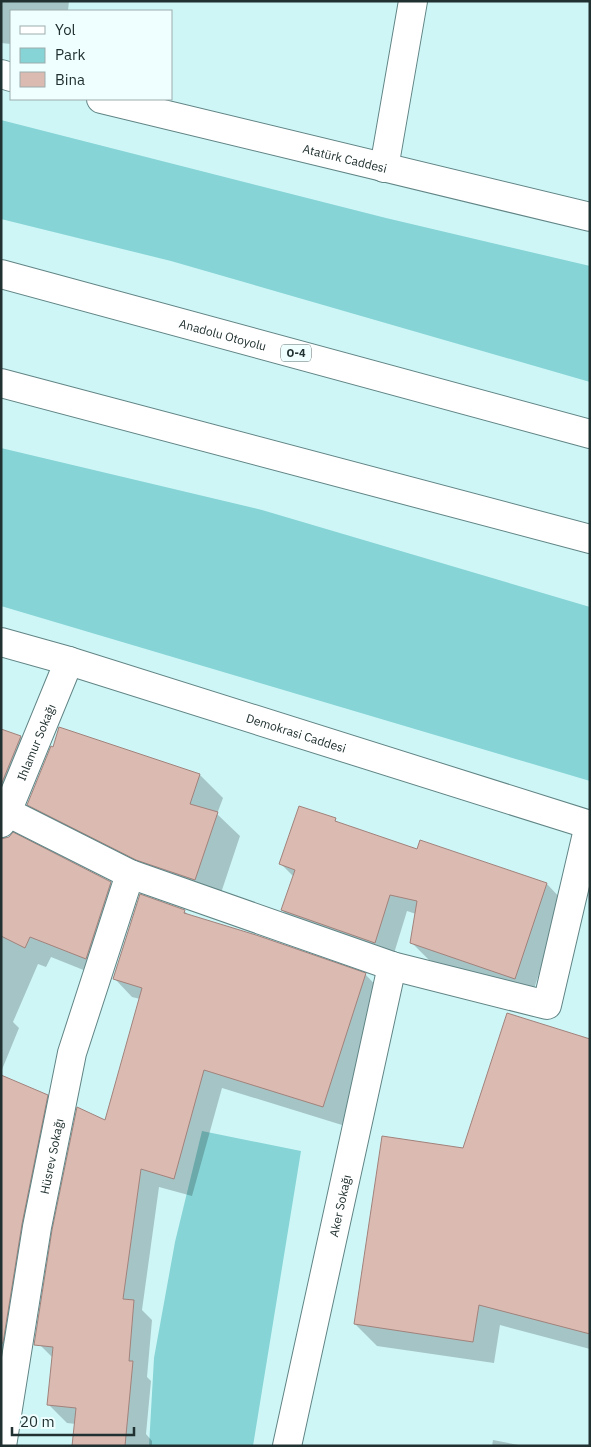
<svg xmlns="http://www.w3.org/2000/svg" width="591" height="1447" font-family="'IBM Plex Sans',sans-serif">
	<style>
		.green { fill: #86d4d6 }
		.shadow { fill: #0003 }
		.building { fill: #dbbab2; stroke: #a1827b }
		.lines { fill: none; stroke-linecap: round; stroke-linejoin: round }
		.street-casing { stroke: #618485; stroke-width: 30 }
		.secondary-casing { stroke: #618485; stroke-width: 30 }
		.highway-casing { stroke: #618485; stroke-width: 30 }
		.street { stroke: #fff; stroke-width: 28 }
		.secondary { stroke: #fff; stroke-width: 28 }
		.highway { stroke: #fff; stroke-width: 28 }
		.labels { text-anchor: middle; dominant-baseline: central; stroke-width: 4.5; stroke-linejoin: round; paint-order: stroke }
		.shield { fill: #effefe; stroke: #5f6e6e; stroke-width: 1 }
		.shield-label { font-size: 11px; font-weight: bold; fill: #213030 }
		.street-label { font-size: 12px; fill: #213030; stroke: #effefe }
	</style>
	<rect width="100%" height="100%" fill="#cff6f7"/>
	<path class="green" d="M 1,120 L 386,218 L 590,266 L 590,382 L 171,261 L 1,219 Z
		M 1,448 L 262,510 L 590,607 L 590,781 L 1,606 Z
		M 202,1131 L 301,1151 L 253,1446 L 149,1446 L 154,1358 L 175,1242 Z"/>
	<path class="shadow" d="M 1,1 L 69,1 L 68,11 L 11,11 L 11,44 L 1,43 Z
		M 60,728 L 200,775 L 223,798 L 217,814 L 240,836 L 218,902 L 51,827 L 28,804 L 53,748 Z
		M 1,731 L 21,737 L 41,757 L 6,838 L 110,883 L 131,903 L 106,979 L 51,957 L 46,967 L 38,964 L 13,1022 L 19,1028 L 1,1072 Z
		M 335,820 L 339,823 L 418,850 L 547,884 L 563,901 L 532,995 L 429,960 L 412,943 L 416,914 L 407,911 L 392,960 L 299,927 L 282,910 L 294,877 L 281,864 Z
		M 184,911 L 190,916 L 365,974 L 383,993 L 342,1125 L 222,1088 L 192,1196 L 159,1187 L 142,1310 L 152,1320 L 147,1377 L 151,1381 L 146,1434 L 152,1441 L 152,1446 L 73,1446 L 76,1424 L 67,1423 L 49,1405 L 53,1358 L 36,1341 L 106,1121 L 140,999 L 132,997 L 114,978 Z
		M 590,1040 L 590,1349 L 500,1325 L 494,1363 L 377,1346 L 355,1324 L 464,1149 Z
		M 1,1076 L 47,1096 L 67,1116 L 24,1354 L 1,1350 Z
		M 493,1440 L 524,1446 L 492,1446 Z"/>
	<path class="building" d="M 59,727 L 200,774 L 190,804 L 218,812 L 195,880 L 136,860 L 27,805 L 51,746 L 53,747 Z
		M 1,729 L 21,736 L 1,785 Z
		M 299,806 L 336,818 L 335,821 L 417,849 L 420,840 L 547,883 L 515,979 L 410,943 L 417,901 L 390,895 L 375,943 L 281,910 L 295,870 L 279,864 Z
		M 13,832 L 111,882 L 86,959 L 30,937 L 25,948 L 1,936 L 1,839 L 9,837 Z
		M 140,894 L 185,910 L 184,913 L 256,935 L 366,973 L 323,1107 L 204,1070 L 174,1179 L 141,1169 L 123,1299 L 134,1300 L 129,1361 L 133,1361 L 125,1446 L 72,1446 L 76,1408 L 47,1405 L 53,1347 L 34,1345 L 52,1230 L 77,1107 L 105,1120 L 142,988 L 113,979 Z
		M 507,1013 L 590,1039 L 590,1334 L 479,1305 L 473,1342 L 354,1324 L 382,1136 L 463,1148 Z
		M 1,1075 L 48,1095 L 22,1224 L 3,1343 L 1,1343 Z"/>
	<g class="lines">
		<g class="street-casing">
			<g id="street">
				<path d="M 384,168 L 413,1"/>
				<path d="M 7,812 L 130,874 L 392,966 L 547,1005 L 589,825"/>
				<path id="s1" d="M 1,823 L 7,812 L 69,661"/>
				<path id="s2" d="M 2,1446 L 37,1227 L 72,1053 L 130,874"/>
				<path id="s3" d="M 287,1446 L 392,966"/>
			</g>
		</g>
		<g class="secondary-casing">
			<g id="secondary">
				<path d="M 1,74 L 11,77"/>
				<path id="s4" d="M 101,99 L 590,217"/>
				<path id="s5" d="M 1,642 L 69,661 L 590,825"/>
			</g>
		</g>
		<g class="highway-casing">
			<g id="highway">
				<path id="s6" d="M 1,274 L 590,434"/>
				<path d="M 1,383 L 590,539"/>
			</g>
		</g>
		<use href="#street" class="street"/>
		<use href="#secondary" class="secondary"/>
		<use href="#highway" class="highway"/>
	</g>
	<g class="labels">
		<rect class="shield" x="281" y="344.5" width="30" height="17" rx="4"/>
		<g class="shield-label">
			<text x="296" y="353">O-4</text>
		</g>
		<g class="street-label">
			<text stroke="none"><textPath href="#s4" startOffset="251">Atatürk Caddesi</textPath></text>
			<text stroke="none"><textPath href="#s6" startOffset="230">Anadolu Otoyolu</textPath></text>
			<text stroke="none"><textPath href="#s5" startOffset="309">Demokrasi Caddesi</textPath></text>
			<text stroke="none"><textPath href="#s1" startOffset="88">Ihlamur Sokağı</textPath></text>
			<text stroke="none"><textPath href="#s2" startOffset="294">Hüsrev Sokağı</textPath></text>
			<text stroke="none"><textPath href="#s3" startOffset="246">Aker Sokağı</textPath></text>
		</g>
	</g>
	<rect width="591" height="1447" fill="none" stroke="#213030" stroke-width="5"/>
	<rect x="10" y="10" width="162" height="90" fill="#effefe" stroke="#9dacac"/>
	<rect x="20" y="26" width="25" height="8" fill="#ffffff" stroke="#9dacac"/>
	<text x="55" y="35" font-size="15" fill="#213030">Yol</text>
	<rect x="20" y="48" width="25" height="15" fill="#86d4d6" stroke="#9dacac"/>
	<text x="55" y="60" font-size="15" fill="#213030">Park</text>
	<rect x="20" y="72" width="25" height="15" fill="#dbbab2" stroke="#9dacac"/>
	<text x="55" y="85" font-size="15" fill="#213030">Bina</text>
	<path d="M12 1427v8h122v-8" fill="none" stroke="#213030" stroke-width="2.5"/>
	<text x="20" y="1427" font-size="15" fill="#213030" stroke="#effefe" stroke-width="4" paint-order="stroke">20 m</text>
</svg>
